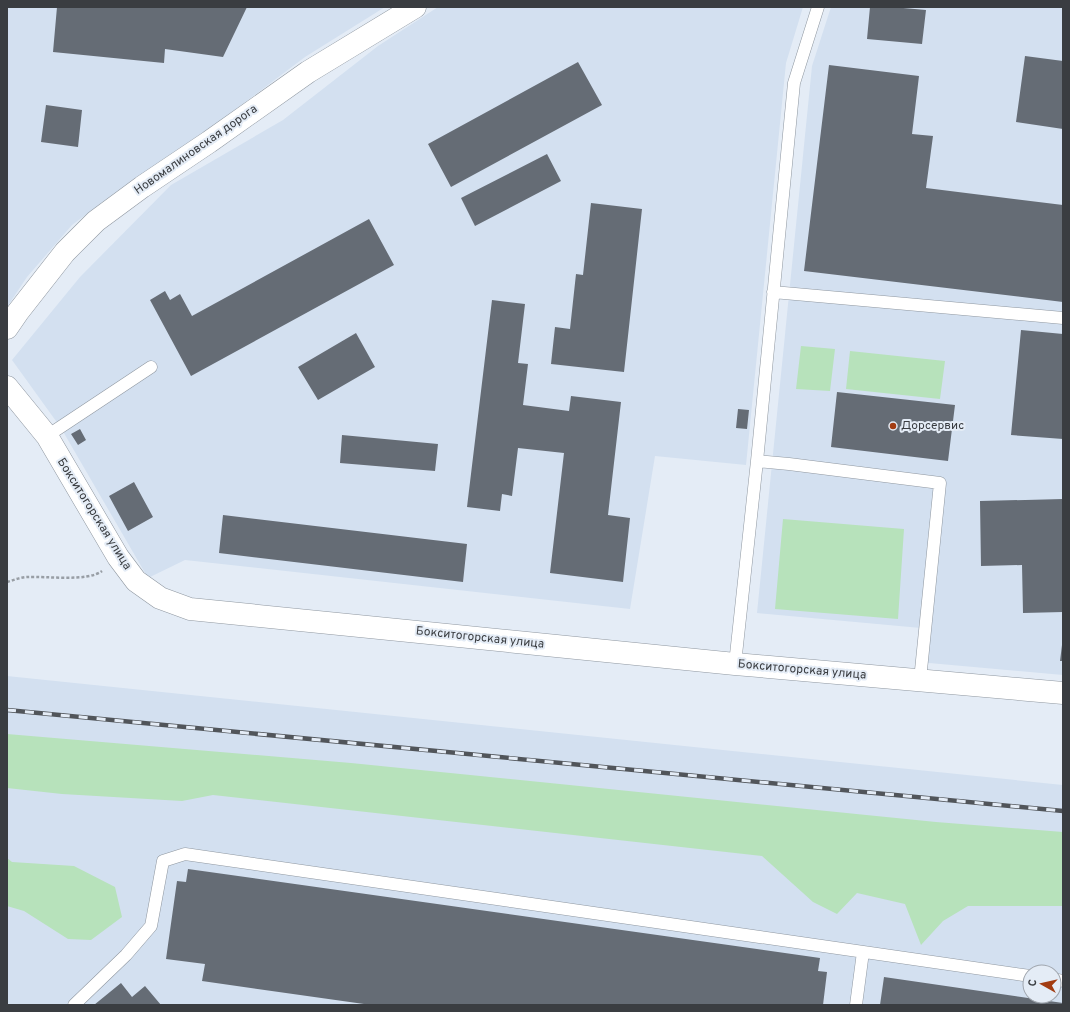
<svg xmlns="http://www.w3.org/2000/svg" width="1070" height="1012" font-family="Overpass,sans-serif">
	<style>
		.built { fill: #d3e0f0; fill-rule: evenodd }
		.green { fill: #b7e2bb }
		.building { fill: #656c75 }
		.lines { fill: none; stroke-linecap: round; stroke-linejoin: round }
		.lane-casing { stroke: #8f97a0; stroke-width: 13 }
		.street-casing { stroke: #8f97a0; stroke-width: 23 }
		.path { stroke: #989ea5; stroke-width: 2.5; stroke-dasharray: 3 2; stroke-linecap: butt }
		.lane { stroke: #fff; stroke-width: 12 }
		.street { stroke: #fff; stroke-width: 22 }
		.rail-casing { stroke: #51555a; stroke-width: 4.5 }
		.rail { stroke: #e4ecf6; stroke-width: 3; stroke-dasharray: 9; stroke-linecap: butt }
		.poi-dot { fill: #a23c12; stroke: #e4ecf6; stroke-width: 1.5 }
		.labels { text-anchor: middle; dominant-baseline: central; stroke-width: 4; stroke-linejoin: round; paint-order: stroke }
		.street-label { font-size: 12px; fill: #3a3d41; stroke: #e4ecf6 }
		.poi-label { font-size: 12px; fill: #3a3d41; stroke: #e4ecf6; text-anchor: start }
	</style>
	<rect width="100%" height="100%" fill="#e4ecf6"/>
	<path class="built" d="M 7,7 L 385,7 L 305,57 L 224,118 L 120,189 L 72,225 L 27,277 L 7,307 Z
		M 438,7 L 803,7 L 786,63 L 746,465 L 655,456 L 630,609 L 185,560 L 148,578 L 61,428 L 12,360 L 80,277 L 171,185 L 283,120 L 378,46 Z
		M 831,7 L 1063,7 L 1063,675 L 918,662 L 921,628 L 757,613 L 812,66 Z
		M 7,676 L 1063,785 L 1063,1005 L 7,1005 ZM 1030,972 L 1054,972 L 1054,996 L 1030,996 Z"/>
	<path class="green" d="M 801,346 L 835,349 L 830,391 L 796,389 Z
		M 850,351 L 945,361 L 940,399 L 846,389 Z
		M 783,519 L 904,529 L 898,619 L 775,609 Z
		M 7,734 L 351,763 L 936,822 L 1063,832 L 1063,906 L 968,906 L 943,921 L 921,945 L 905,904 L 857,893 L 837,914 L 813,902 L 762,856 L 213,795 L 182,801 L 62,794 L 7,788 Z
		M 7,858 L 12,862 L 74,866 L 115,887 L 122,917 L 91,940 L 68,939 L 24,911 L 7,906 Z"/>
	<path class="building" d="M 57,7 L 247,7 L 223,57 L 165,49 L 164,63 L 53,52 Z
		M 870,7 L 892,7 L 926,10 L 922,44 L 867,39 Z
		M 1025,56 L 1063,61 L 1063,129 L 1016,122 Z
		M 578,62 L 602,105 L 451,187 L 428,144 Z
		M 829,65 L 919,76 L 912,134 L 933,136 L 926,188 L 1063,205 L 1063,302 L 804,271 Z
		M 46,105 L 82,110 L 78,147 L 41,142 Z
		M 547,154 L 561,181 L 475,226 L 461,198 Z
		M 591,203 L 642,209 L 624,372 L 551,364 L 555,327 L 570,329 L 576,274 L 583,275 Z
		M 369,219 L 394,265 L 191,376 L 150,300 L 165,291 L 170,300 L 180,294 L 192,316 Z
		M 492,300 L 525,304 L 518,363 L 528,364 L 523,405 L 569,411 L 571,396 L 621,402 L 608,515 L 630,518 L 623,582 L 550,573 L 564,453 L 518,448 L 512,496 L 502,494 L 500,511 L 467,507 Z
		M 1021,330 L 1063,334 L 1063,439 L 1011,435 Z
		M 356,333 L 375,367 L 318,400 L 298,367 Z
		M 837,392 L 955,405 L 948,461 L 831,447 Z
		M 738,409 L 749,410 L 747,429 L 736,428 Z
		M 80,429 L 86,440 L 78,445 L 71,434 Z
		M 342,435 L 438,444 L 435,471 L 340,463 Z
		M 134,482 L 153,517 L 128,531 L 109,496 Z
		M 1063,499 L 1063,612 L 1023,613 L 1022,565 L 981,566 L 980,501 Z
		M 223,515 L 467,544 L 463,582 L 219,553 Z
		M 1062,645 L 1063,645 L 1063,661 L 1060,661 Z
		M 188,869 L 820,958 L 818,971 L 827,972 L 823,1005 L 371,1005 L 202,981 L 205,964 L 166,959 L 177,881 L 186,882 Z
		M 884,977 L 1063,1003 L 1063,1005 L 880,1005 Z
		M 121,983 L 132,997 L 145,986 L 161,1005 L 94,1005 Z"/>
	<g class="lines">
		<g class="lane-casing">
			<path id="lane" d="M 773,292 L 1063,318
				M 47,436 L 151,367
				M 757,461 L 789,464 L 940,483 L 920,680
				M 735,664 L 757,461 L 794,83 L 818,7
				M 1054,979 L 1063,981
				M 74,1005 L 126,955 L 151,926 L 163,861 L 185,854 L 1030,976
				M 856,1005 L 863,952"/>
		</g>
		<g class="street-casing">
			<path id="street" d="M 7,328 L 18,312 L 65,252 L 96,221 L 142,187 L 209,142 L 308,72 L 415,7
				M 7,387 L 47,436 L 118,557 L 136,581 L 160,598 L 190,609 L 735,664 L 1063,693"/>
		</g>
		<path class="path" d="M 7,582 C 14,580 21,577 28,577 C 46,576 88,582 102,571"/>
		<use href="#lane" class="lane"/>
		<use href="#street" class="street"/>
		<g class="rail-casing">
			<path id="rail" d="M 7,710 L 1063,811"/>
		</g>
		<use href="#rail" class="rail"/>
	</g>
	<circle class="poi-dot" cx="893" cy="426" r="4"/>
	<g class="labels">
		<g class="street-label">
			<text transform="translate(196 150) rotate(-35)">Новомалиновская дорога</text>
			<text transform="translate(94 514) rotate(58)">Бокситогорская улица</text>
			<text transform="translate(480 638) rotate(6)">Бокситогорская улица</text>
			<text transform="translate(802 670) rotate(5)">Бокситогорская улица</text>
		</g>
		<g class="poi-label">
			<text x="901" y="426">Дорсервис</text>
		</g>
	</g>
	<rect width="1070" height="1012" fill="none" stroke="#3a3d41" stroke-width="16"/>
	<g transform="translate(1042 984) rotate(278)"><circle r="19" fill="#e4ecf6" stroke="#a0a6ae"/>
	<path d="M0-3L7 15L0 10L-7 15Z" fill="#a23c12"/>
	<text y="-6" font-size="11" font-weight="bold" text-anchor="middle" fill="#3a3d41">С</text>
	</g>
</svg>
